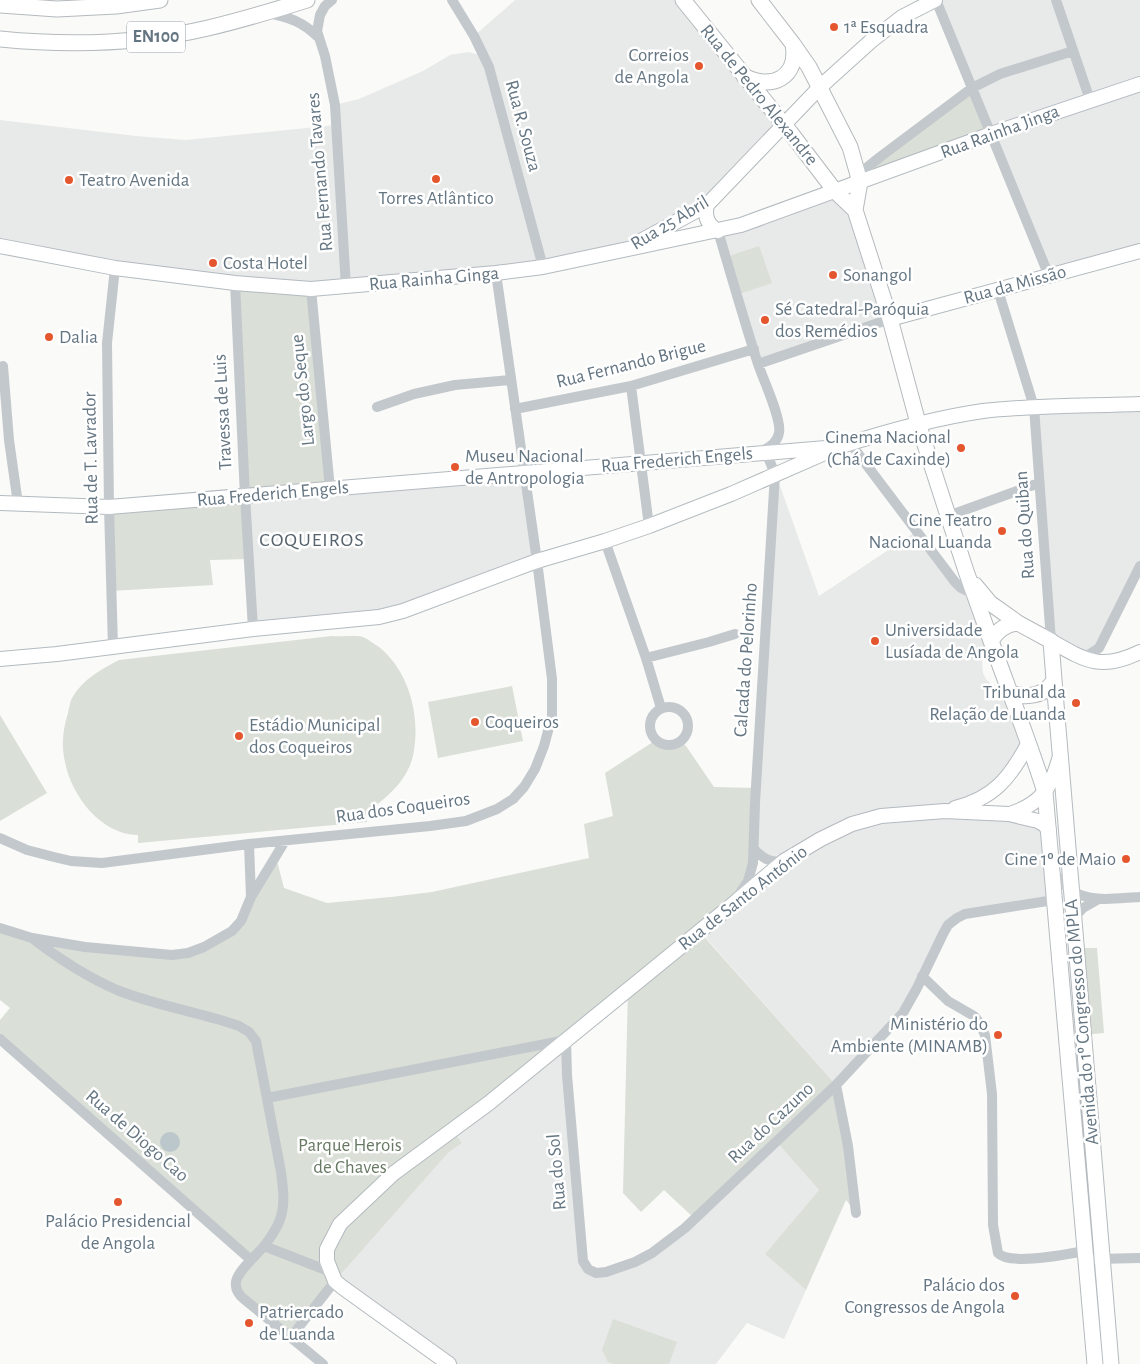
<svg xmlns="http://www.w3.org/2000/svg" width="1140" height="1364" font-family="'Alegreya Sans',sans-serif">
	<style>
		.built { fill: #e8e9e9 }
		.green { fill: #dadfd7 }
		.water { fill: #bbc7cb }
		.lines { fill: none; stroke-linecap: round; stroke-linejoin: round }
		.secondary-casing { stroke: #b3babf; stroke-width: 16 }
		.primary-casing { stroke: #b5babe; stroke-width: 17 }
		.street { stroke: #c3c8cc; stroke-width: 10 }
		.secondary { stroke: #fff; stroke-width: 14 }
		.primary { stroke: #fff; stroke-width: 15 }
		.poi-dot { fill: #e4572e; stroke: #fff; stroke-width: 2 }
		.labels { text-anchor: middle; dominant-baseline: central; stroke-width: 5; stroke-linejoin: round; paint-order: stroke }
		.shield { fill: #fff; stroke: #939fa8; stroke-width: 1 }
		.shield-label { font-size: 18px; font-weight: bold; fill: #657683 }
		.poi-label { font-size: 19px; fill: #657683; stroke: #fff; text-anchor: start }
		.street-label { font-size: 19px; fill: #657683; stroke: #fff }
		.park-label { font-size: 19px; fill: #687a64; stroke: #fff }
		.neighbourhood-label { font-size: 20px; letter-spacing: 1px; fill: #57646e; stroke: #fff }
	</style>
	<rect width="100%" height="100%" fill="#fafaf8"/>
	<path class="built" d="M 515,0 L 683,0 L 784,125 L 707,205 L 623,250 L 346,287 L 235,283 L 0,245 L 0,120 L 136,136 L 186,140 L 336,125 L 335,105 L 359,99 L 423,71 L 450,55 L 468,52 L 485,56 L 474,36 Z
		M 936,0 L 1140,0 L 1140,251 L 1049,276 Z
		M 849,186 L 890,319 L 758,364 L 718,231 Z
		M 1140,404 L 1140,566 L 1090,654 L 1051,641 L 1034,407 Z
		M 524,473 L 537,561 L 402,610 L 253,629 L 245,496 Z
		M 778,480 L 819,596 L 917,531 L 955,582 L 974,594 L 985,645 L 982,659 L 983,673 L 986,679 L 1011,704 L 1028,744 L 1008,777 L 945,811 L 1045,825 L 1054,900 L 957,918 L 910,1002 L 836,1085 L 700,931 L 783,862 L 754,849 Z
		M 566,1040 L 583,1261 L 597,1272 L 652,1253 L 777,1141 L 819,1190 L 765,1254 L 806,1290 L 784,1339 L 747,1323 L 716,1364 L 452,1364 L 335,1281 L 448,1153 L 462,1143 L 453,1129 Z"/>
	<path class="green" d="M 972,88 L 991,134 L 860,182 L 880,157 Z
		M 759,246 L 772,283 L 736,295 L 723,258 Z
		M 235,283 L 311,289 L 330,488 L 245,496 L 249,559 L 210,560 L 213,585 L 111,591 L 109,507 L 244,496 Z
		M 332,636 C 339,637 359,635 363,637 C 368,639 374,644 379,647 C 410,672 421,718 413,756 C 407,780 387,799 367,811 L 367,822 L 138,843 L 138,835 C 101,835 71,795 65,762 C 61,745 63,729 68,713 C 69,708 70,702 72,698 C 83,679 100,670 119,660 Z
		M 512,686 L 523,741 L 438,758 L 428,702 Z
		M 0,715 L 47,793 L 0,821 Z
		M 656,740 L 668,745 L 680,741 L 686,746 L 714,787 L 756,788 L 748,881 L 700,932 L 836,1085 L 856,1213 L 846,1200 L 806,1290 L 765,1254 L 819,1190 L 777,1142 L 695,1219 L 664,1190 L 641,1212 L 623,1193 L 628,990 L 453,1130 L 462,1143 L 448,1153 L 335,1281 L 291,1337 L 236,1285 L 251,1260 L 0,1039 L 0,1020 L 10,1008 L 0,1000 L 0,928 L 32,938 L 188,953 L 241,921 L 276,857 L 284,888 L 327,903 L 391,897 L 432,892 L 589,858 L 584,824 L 613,816 L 605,773 Z
		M 1076,948 L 1097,948 L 1104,1033 L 1083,1035 Z
		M 613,1319 L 677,1342 L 669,1364 L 613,1364 L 608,1362 L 602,1350 Z"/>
	<path class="water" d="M160 1142a10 10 0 1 1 20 0a10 10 0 1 1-20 0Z"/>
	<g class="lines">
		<g class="secondary-casing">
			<path id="secondary" d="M 707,205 C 704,217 708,225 718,231
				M 637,243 L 707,205 L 820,87 L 871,41 L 902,17 L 935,0
				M 0,246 L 115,268 L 235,283 L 311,289 L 496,273 L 543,267 L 741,225 L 991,134 L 1140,84
				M 890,319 L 1140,251
				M 0,503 L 109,507 L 838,447 C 885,432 933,418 983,411 C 1035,405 1088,406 1140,404
				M 1051,641 C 1086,661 1101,671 1140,652
				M 0,659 L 57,654 L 253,629 L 379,617 L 403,611 L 537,561 L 605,541 L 649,526 L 731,494 L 827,452
				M 955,808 C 994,798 1010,778 1028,744
				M 1010,814 C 1040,804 1051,789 1059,759
				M 449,1364 L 342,1287 L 335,1281 L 327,1261 L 327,1249 L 340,1224 L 394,1173 L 489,1103 L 732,905 L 784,861 L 821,839 L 852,824 L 881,816 L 945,811 L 1009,814 L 1038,821 L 1045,825 L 1049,831"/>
		</g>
		<g class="primary-casing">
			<path id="primary" d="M 683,0 L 790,132 L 835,191 L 855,210
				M 759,0 L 793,44 L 809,67 L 850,147 L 860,182 L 855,210 L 890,319 L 918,423 L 966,571 L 991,641
				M 0,5 L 57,9 L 116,6 L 160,0
				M 0,39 C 69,46 140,44 208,28 C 242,20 275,10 307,0
				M 744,76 C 772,91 799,77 793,44
				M 975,585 L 990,603 L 1018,623
				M 1054,680 L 1111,1364
				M 1010,693 C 1026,698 1045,697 1054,680 L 1051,641 L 1018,623 C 1005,624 997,631 991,641 C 1009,691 1029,741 1045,792 L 1095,1364"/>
		</g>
		<path class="street" d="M 332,0 L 325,6 L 320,15 L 317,31 L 325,56 L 335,105 L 346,287
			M 452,0 L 474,36 L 489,67 L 543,267
			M 936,0 L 1049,276
			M 1056,0 L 1090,100
			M 268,13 C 289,17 303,22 318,37
			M 854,178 L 880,157 L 972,88 L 1000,74 L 1073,51
			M 718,231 C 731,275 744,320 758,364 C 763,379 782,419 779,433 C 777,443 769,448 761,451
			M 235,283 L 245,496 L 253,629
			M 311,289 L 330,489
			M 998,290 L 1034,407 L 1051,641
			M 758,364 L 890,319
			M 3,366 L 9,440 L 18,504
			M 631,386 L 649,526
			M 377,407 L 414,394 L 455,385 L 511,380
			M 515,409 L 631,386 L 754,349
			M 850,443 L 955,582 L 961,588 L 974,594
			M 948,516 L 1039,483
			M 605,541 L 646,658 L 661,708
			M 113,647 L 109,507 L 107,343 L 115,268
			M 1081,657 L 1090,654 L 1099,648 L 1140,566
			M 646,658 L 709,642 L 735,634
			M650 726a19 19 0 1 1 38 0a19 19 0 1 1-38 0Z
			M 0,838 L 27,850 L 54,857 L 71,861 L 102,863 L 249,844 L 430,826 L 466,821 L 497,809 L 513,799 L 524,787 L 535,769 L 544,746 L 552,716 L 552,679 L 537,561 L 496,273
			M 249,844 L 251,897
			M 754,849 C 763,859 771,863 784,861
			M 1053,870 C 1075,906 1103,899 1140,897
			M 738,896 L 748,881 L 753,863 L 755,803 L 775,474 L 768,457 L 762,453
			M 1073,919 L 1083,908 L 1097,900
			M 0,928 L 32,938 L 85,947 L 172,955 L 188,953 L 204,947 L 232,931 L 241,921 L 251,897 L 285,841
			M 32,938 C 58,958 87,977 117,990 C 157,1006 199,1012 239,1026 L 249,1032 L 256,1041 L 281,1172 C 283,1188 286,1206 279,1222 C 276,1230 270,1238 265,1245 C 257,1255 238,1270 236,1282 C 235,1289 239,1295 244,1299 L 323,1364
			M 922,976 L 948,1001 L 974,1016 L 979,1022 L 985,1035 L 992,1094 L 993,1225 L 998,1253 C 1010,1266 1067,1254 1085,1251
			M 0,1039 L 251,1260
			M 836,1085 L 848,1146 L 856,1213
			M 267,1098 L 566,1040 L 567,1075 L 583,1261 L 588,1269 L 596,1273 L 606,1272 L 635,1262 L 652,1253 L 685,1228 L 836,1085 L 903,1013 L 917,988 L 943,934 L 948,925 L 957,918 L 965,914 L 1054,900
			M 264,1246 L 331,1272
			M 1096,1259 L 1140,1258
			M 291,1337 L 335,1281"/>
		<use href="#secondary" class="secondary"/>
		<use href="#primary" class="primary"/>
	</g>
	<g class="poi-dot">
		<circle cx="834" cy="27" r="5"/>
		<circle cx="699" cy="66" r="5"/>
		<circle cx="436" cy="179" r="5"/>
		<circle cx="69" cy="180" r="5"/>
		<circle cx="213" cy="263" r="5"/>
		<circle cx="833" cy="275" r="5"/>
		<circle cx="765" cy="320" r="5"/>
		<circle cx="49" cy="337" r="5"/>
		<circle cx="961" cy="448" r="5"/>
		<circle cx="455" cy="467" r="5"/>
		<circle cx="1002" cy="531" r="5"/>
		<circle cx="875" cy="641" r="5"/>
		<circle cx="1076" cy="703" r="5"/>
		<circle cx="475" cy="722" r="5"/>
		<circle cx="239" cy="736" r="5"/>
		<circle cx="1126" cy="859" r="5"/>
		<circle cx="998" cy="1035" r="5"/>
		<circle cx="118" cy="1202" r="5"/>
		<circle cx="1015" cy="1296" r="5"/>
		<circle cx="249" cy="1323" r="5"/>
	</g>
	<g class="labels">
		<rect class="shield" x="127" y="21.5" width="58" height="31" rx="4"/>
		<g class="shield-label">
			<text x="156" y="37">EN100</text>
		</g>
		<g class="poi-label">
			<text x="844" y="27">1ª Esquadra</text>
			<text x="689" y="55" text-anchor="end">Correios<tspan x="689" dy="22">de Angola</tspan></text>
			<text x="79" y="180">Teatro Avenida</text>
			<text x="436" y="198" text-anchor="middle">Torres Atlântico</text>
			<text x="223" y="263">Costa Hotel</text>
			<text x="843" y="275">Sonangol</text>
			<text x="775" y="309">Sé Catedral-Paróquia<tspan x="775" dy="22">dos Remédios</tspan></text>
			<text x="59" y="337">Dalia</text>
			<text x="951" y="437" text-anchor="end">Cinema Nacional<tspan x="951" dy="22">(Chá de Caxinde)</tspan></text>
			<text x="465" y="456">Museu Nacional<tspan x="465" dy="22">de Antropologia</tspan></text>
			<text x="992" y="520" text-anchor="end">Cine Teatro<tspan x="992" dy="22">Nacional Luanda</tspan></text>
			<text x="885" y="630">Universidade<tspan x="885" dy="22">Lusíada de Angola</tspan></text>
			<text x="1066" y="692" text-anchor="end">Tribunal da<tspan x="1066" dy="22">Relação de Luanda</tspan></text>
			<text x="485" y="722">Coqueiros</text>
			<text x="249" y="725">Estádio Municipal<tspan x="249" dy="22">dos Coqueiros</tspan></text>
			<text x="1116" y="859" text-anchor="end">Cine 1º de Maio</text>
			<text x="988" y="1024" text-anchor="end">Ministério do<tspan x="988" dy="22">Ambiente (MINAMB)</tspan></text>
			<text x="118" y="1221" text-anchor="middle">Palácio Presidencial<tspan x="118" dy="22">de Angola</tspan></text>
			<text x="1005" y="1285" text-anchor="end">Palácio dos<tspan x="1005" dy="22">Congressos de Angola</tspan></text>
			<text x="259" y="1312">Patriercado<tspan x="259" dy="22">de Luanda</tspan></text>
		</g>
		<g class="street-label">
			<text transform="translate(759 95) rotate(51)">Rua de Pedro Alexandre</text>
			<text transform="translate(523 126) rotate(75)">Rua R. Souza</text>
			<text transform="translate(1000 132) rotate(-20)">Rua Rainha Jinga</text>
			<text transform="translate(320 172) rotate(-95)">Rua Fernando Tavares</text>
			<text transform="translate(670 223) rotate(-31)">Rua 25 Abril</text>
			<text transform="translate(434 279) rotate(-5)">Rua Rainha Ginga</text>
			<text transform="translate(1015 285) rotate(-15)">Rua da Missão</text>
			<text transform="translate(631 364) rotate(-14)">Rua Fernando Brigue</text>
			<text transform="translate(303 390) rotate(-96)">Largo do Seque</text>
			<text transform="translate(223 412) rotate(-93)">Travessa de Luis</text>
			<text transform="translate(91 458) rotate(-91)">Rua de T. Lavrador</text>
			<text transform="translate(677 460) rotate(-5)">Rua Frederich Engels</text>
			<text transform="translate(273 494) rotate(-5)">Rua Frederich Engels</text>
			<text transform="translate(1025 525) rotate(-94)">Rua do Quiban</text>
			<text transform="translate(746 660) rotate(-86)">Calcada do Pelorinho</text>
			<text transform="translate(403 808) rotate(-8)">Rua dos Coqueiros</text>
			<text transform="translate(743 898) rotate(-38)">Rua de Santo António</text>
			<text transform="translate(1082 1022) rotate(-95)">Avenida do 1º Congresso do MPLA</text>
			<text transform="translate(771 1123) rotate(-43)">Rua do Cazuno</text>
			<text transform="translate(137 1136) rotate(41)">Rua de Diogo Cao</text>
			<text transform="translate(557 1172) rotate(-95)">Rua do Sol</text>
		</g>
		<g class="park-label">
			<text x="350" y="1145">Parque Herois<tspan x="350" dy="22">de Chaves</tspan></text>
		</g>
		<g class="neighbourhood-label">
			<text x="312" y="540">COQUEIROS</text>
		</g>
	</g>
</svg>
